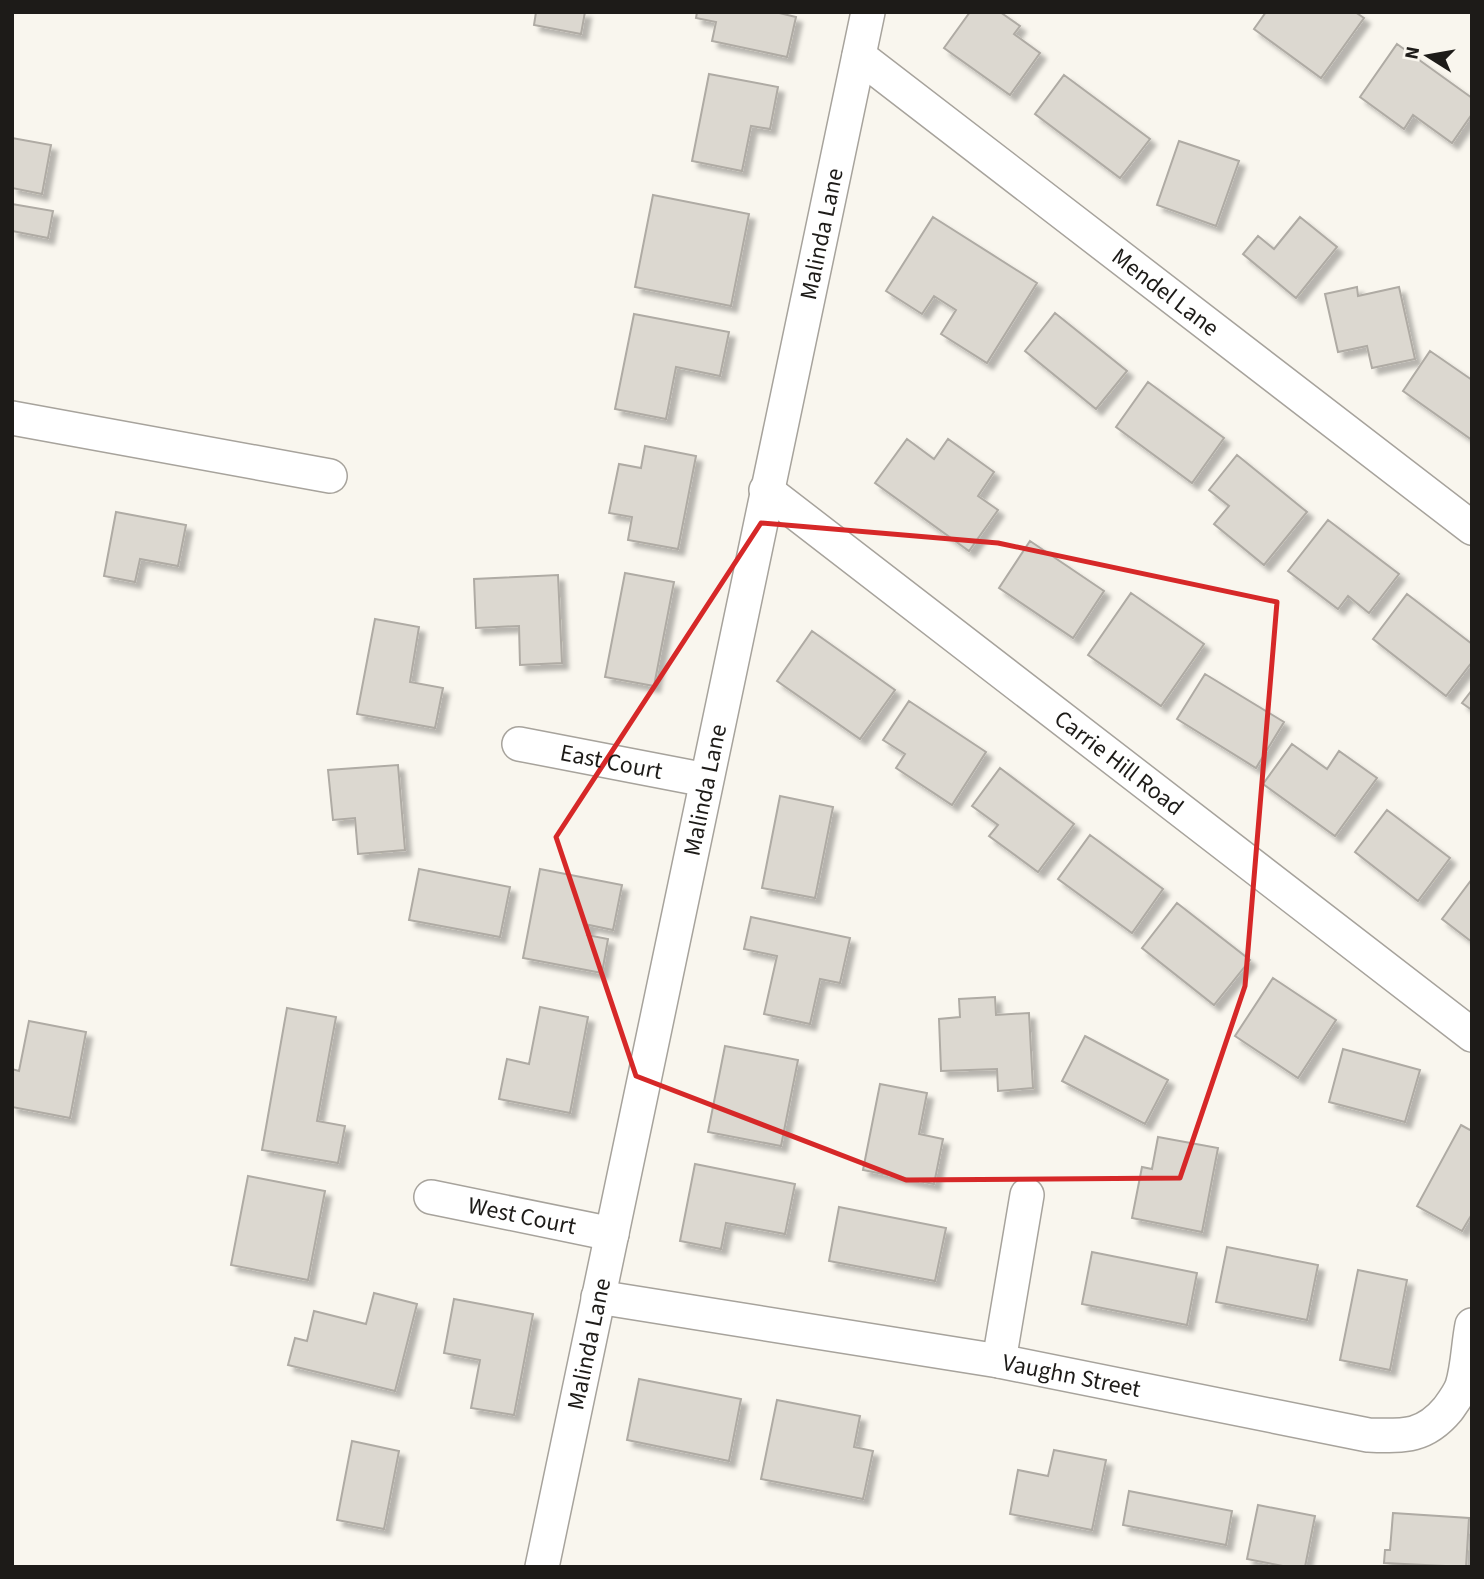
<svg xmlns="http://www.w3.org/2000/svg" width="1484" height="1579" font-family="'Source Sans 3',sans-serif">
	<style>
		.building { fill: #dcd8d0; stroke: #afaba4; stroke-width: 2; filter: url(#shadow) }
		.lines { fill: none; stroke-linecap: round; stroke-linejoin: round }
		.minor-casing { stroke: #a7a39c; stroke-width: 36 }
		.minor { stroke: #fff; stroke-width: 33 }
		.marked { fill: none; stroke: #d62828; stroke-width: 5; stroke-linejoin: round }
		.labels { text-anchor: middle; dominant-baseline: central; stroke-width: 7; stroke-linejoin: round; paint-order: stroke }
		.street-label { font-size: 24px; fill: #1d1b18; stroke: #f9f6ee }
	</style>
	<defs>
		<filter id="shadow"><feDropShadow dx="6" dy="6" stdDeviation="2" flood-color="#0004"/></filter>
	</defs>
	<rect width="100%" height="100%" fill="#f9f6ee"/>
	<path class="building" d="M 536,12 L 585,12 L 581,34 L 534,25 Z
		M 697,12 L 775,12 L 796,17 L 787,57 L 712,41 L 716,22 L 696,18 Z
		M 970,12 L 1000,12 L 1020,26 L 1014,34 L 1040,53 L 1010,95 L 944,48 Z
		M 1266,12 L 1355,12 L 1364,18 L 1321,78 L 1254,29 Z
		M 1397,44 L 1472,98 L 1472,114 L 1452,143 L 1413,115 L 1404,129 L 1360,97 Z
		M 709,74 L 778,87 L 770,129 L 751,126 L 742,171 L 692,161 Z
		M 1064,75 L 1150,139 L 1120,178 L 1035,114 Z
		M 12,138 L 51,145 L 42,194 L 12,188 Z
		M 1179,141 L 1239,161 L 1216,226 L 1157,205 Z
		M 653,195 L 749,214 L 731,306 L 635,287 Z
		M 12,204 L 53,211 L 48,238 L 12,231 Z
		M 933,217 L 1037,283 L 987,363 L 941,334 L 956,310 L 934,296 L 922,314 L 886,291 Z
		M 1300,217 L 1337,247 L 1296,298 L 1243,254 L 1258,236 L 1274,249 Z
		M 1357,287 L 1358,296 L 1399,287 L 1415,359 L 1372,368 L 1367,346 L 1338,352 L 1325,294 Z
		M 1055,313 L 1127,371 L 1096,409 L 1025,351 Z
		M 634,314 L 729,332 L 720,376 L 676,367 L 666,419 L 615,409 Z
		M 1430,351 L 1472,380 L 1472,440 L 1403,391 Z
		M 1148,382 L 1224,438 L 1192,483 L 1116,427 Z
		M 907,439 L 934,459 L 948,439 L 994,472 L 978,496 L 998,510 L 969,551 L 875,483 Z
		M 645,446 L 696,456 L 678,549 L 628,540 L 632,517 L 609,513 L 619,464 L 641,468 Z
		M 1237,455 L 1307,512 L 1264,565 L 1214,524 L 1229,506 L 1209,490 Z
		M 116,512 L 186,525 L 178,566 L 140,559 L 135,582 L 104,576 Z
		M 1328,520 L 1399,574 L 1369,613 L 1348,596 L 1338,609 L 1288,571 Z
		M 1030,541 L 1104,591 L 1073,638 L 999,588 Z
		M 625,573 L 674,582 L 654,686 L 605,677 Z
		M 558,575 L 562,663 L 520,665 L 519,626 L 476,628 L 474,579 Z
		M 1131,593 L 1204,644 L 1161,706 L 1088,655 Z
		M 1407,594 L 1472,644 L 1472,662 L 1446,696 L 1373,639 Z
		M 375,619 L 419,627 L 410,682 L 443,688 L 435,728 L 357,714 Z
		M 812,631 L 895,690 L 860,739 L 777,681 Z
		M 1205,674 L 1284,722 L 1256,768 L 1177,719 Z
		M 1472,690 L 1472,710 L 1462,703 Z
		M 909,701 L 986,752 L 952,805 L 896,768 L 905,754 L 883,740 Z
		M 1292,744 L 1327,769 L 1339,751 L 1377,778 L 1335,836 L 1263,784 Z
		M 398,765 L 405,850 L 358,854 L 355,818 L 333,820 L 328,770 Z
		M 1000,768 L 1074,824 L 1038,872 L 989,836 L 998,825 L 972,806 Z
		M 780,796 L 833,807 L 815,898 L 762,888 Z
		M 1387,810 L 1450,858 L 1418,901 L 1355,852 Z
		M 1090,835 L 1163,889 L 1132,933 L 1058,879 Z
		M 419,869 L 510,887 L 500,937 L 409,920 Z
		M 540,869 L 622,885 L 613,930 L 589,925 L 587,935 L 608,939 L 602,973 L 523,958 Z
		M 1472,879 L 1472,942 L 1442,919 Z
		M 1177,903 L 1250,960 L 1214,1005 L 1142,948 Z
		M 751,917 L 850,938 L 840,983 L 820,979 L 810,1024 L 764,1014 L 777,956 L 744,949 Z
		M 1273,978 L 1336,1020 L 1298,1078 L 1235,1036 Z
		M 995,997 L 996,1015 L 1029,1013 L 1033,1088 L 998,1091 L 997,1069 L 941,1071 L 939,1019 L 960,1017 L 959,999 Z
		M 540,1007 L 588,1017 L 570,1113 L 499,1099 L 507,1059 L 529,1064 Z
		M 287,1008 L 336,1017 L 317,1121 L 345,1126 L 338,1163 L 262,1150 Z
		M 29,1021 L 86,1032 L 70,1118 L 12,1107 L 12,1069 L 19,1071 Z
		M 1085,1036 L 1168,1080 L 1145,1124 L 1062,1081 Z
		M 725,1046 L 798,1060 L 781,1146 L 708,1132 Z
		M 1343,1049 L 1420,1070 L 1405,1122 L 1329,1102 Z
		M 880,1084 L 927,1093 L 919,1134 L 943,1139 L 934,1184 L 863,1170 Z
		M 1461,1125 L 1472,1131 L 1472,1214 L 1462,1231 L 1417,1206 Z
		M 1158,1137 L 1218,1148 L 1202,1232 L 1132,1218 L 1142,1167 L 1152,1169 Z
		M 695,1164 L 795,1184 L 785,1234 L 726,1223 L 721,1249 L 680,1241 Z
		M 248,1176 L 325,1191 L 308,1280 L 231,1265 Z
		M 839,1207 L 946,1228 L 935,1281 L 829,1261 Z
		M 1227,1247 L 1318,1265 L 1307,1320 L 1216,1302 Z
		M 1092,1252 L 1197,1273 L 1187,1325 L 1082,1304 Z
		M 1358,1270 L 1407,1280 L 1390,1370 L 1340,1360 Z
		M 374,1293 L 417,1304 L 395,1391 L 288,1365 L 295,1338 L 307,1341 L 314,1311 L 366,1324 Z
		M 454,1299 L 533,1314 L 514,1415 L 471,1408 L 480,1360 L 444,1353 Z
		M 639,1379 L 741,1399 L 729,1461 L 627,1440 Z
		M 777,1400 L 860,1416 L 854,1447 L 873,1451 L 863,1499 L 761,1479 Z
		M 352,1441 L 399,1451 L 384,1529 L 337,1520 Z
		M 1054,1450 L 1106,1460 L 1092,1530 L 1010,1514 L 1018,1470 L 1048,1476 Z
		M 1129,1491 L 1232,1511 L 1226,1545 L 1123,1525 Z
		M 1258,1505 L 1315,1516 L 1305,1567 L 1288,1567 L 1247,1559 Z
		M 1393,1513 L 1469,1518 L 1466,1567 L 1384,1563 L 1385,1550 L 1390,1550 Z"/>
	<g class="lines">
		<g class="minor-casing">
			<g id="minor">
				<path id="s1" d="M 859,56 L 1472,528"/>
				<path d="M 12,418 L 330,476"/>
				<path id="s2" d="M 766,490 L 1472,1035"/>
				<path id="s3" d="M 519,744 L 706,780"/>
				<path id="s4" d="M 431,1197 L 612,1234"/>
				<path id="s5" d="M 598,1297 L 999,1361 L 1368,1435 C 1403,1436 1424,1438 1448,1409 C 1453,1402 1459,1394 1462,1386 C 1468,1367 1468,1345 1472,1325"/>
				<path d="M 999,1361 L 1027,1195"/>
				<path id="s6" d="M 542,1567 L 868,12"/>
			</g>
		</g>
		<use href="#minor" class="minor"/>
	</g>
	<path class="marked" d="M 761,523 L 998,543 L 1277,602 L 1245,986 L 1180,1178 L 906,1180 L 636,1076 L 556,837 Z"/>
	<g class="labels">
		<g class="street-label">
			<text stroke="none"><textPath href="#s6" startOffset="1362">Malinda Lane</textPath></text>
			<text stroke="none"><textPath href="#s1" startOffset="387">Mendel Lane</textPath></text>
			<text stroke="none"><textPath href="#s3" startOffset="94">East Court</textPath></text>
			<text stroke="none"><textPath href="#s2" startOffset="446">Carrie Hill Road</textPath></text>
			<text stroke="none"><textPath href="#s6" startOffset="794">Malinda Lane</textPath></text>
			<text stroke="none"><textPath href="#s4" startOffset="93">West Court</textPath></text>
			<text stroke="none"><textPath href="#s6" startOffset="228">Malinda Lane</textPath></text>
			<text stroke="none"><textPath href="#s5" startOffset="480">Vaughn Street</textPath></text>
		</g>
	</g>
	<rect width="1484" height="1579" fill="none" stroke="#1d1b18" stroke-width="28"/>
	<g transform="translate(1428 56) rotate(281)" stroke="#f9f6ee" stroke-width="5" paint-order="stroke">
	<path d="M0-5L12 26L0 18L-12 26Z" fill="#1d1b18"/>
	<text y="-10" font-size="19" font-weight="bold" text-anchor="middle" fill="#1d1b18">N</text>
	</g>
</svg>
